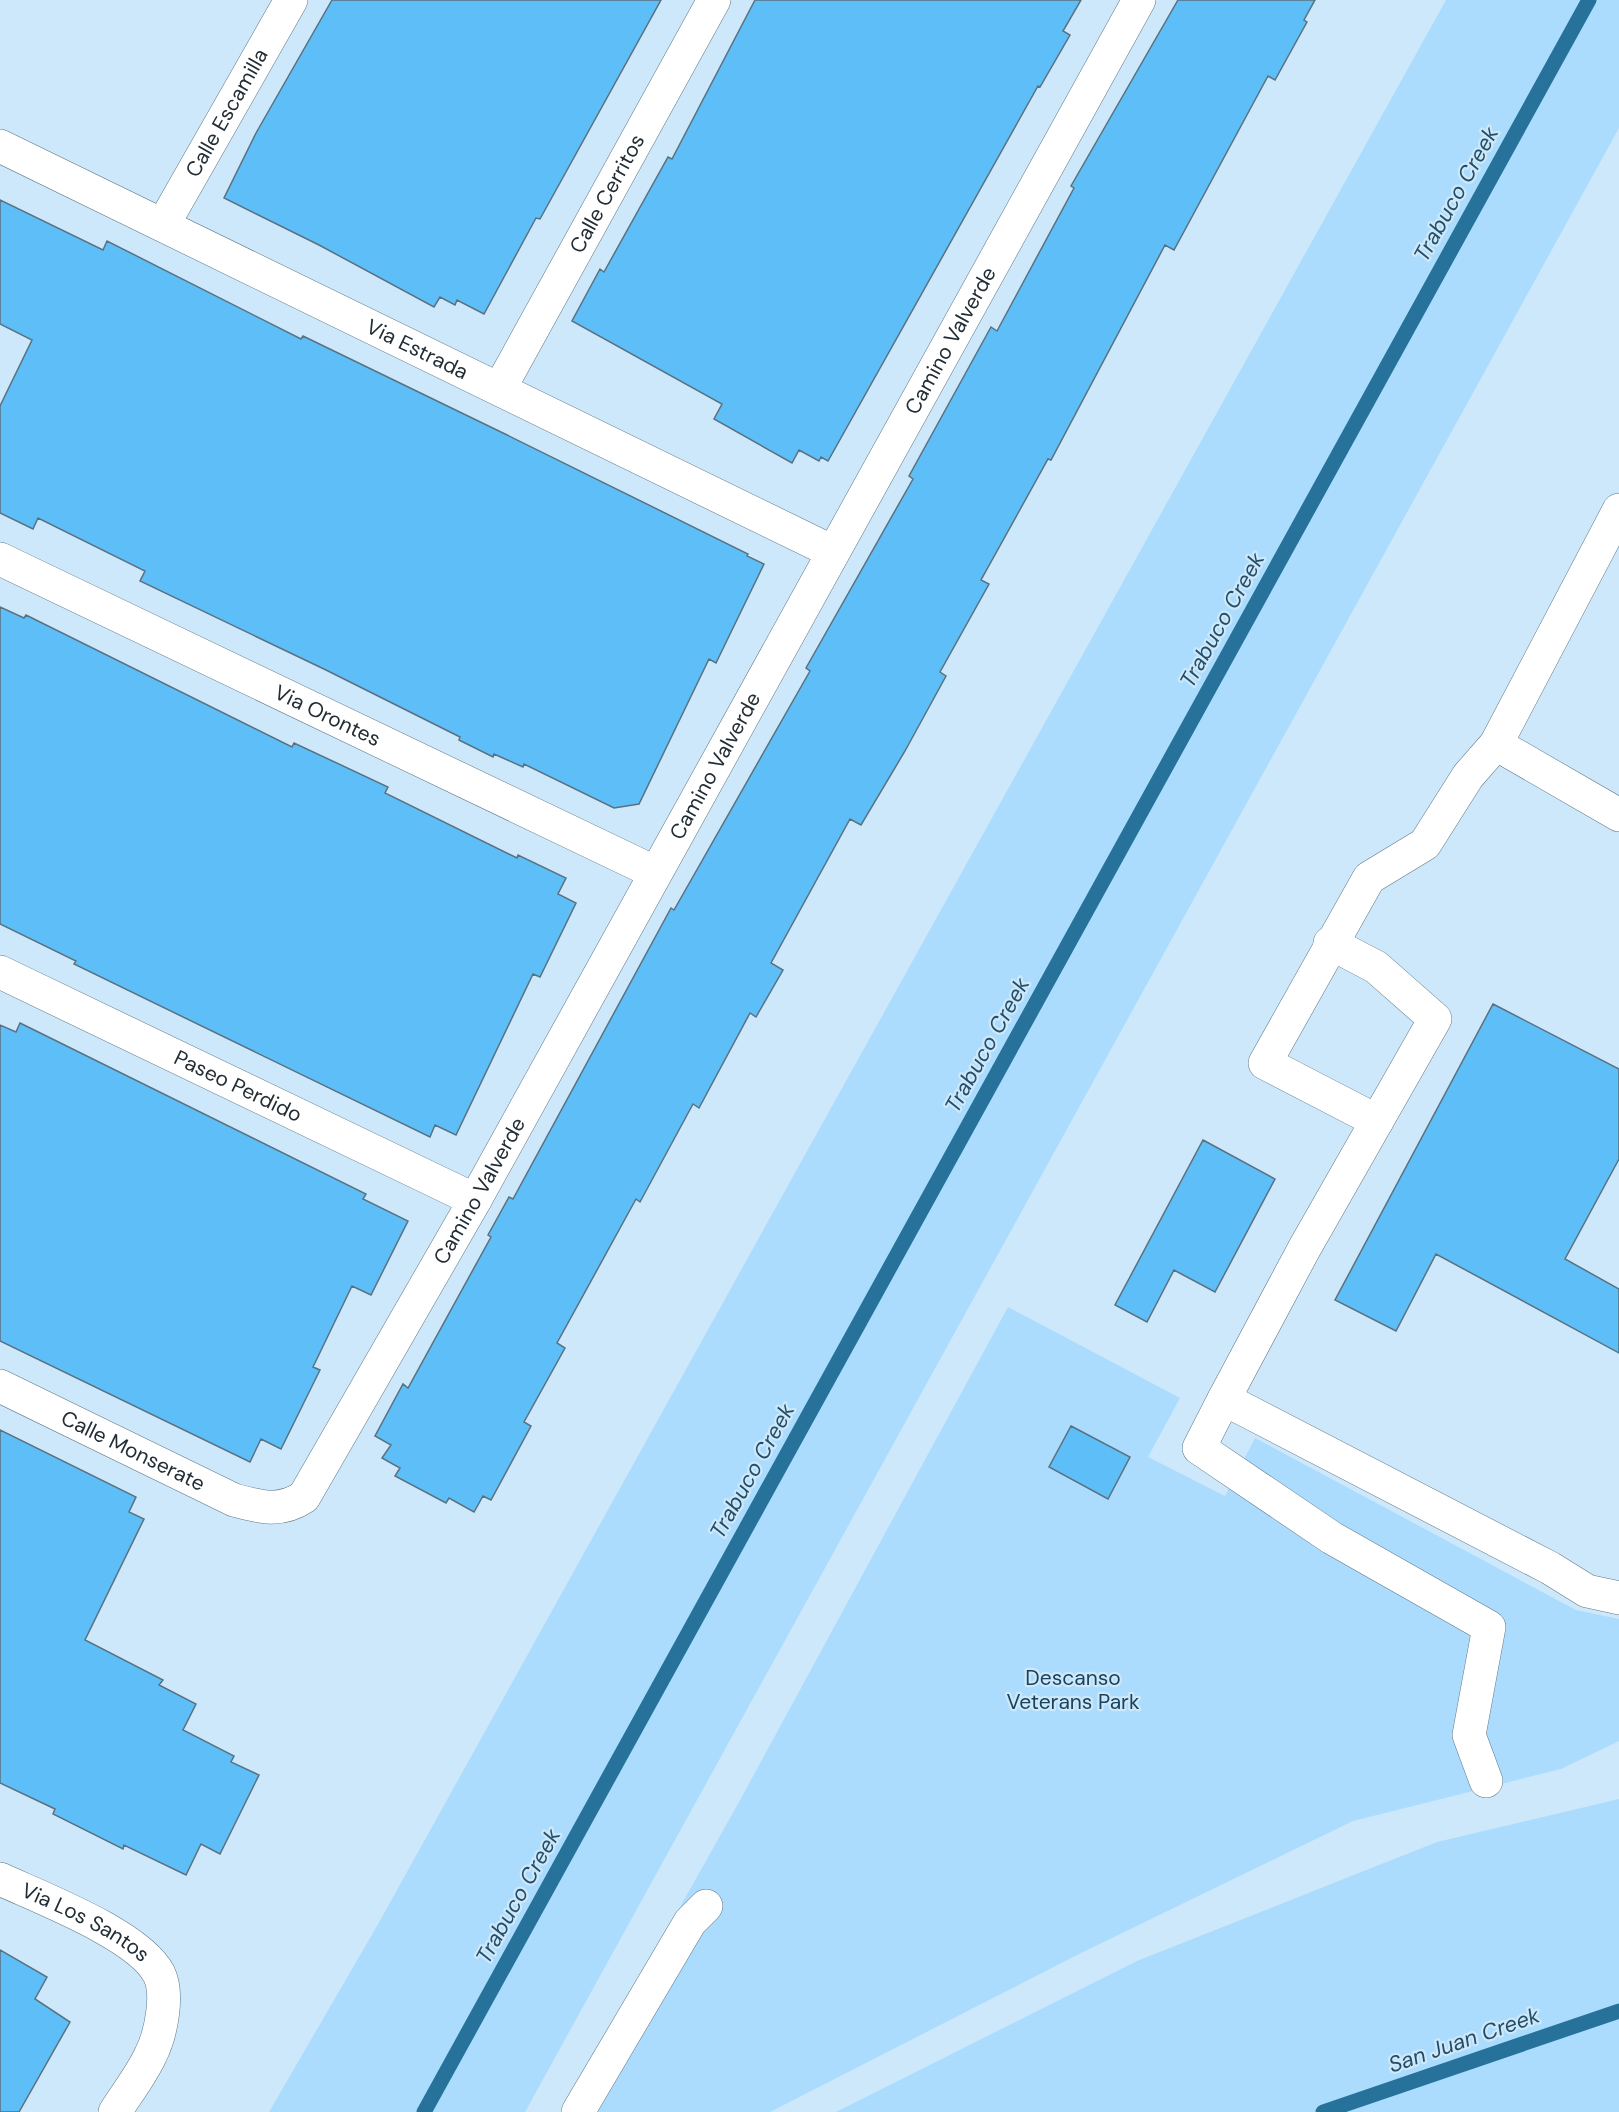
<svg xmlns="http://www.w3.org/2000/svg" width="1619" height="2112" font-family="'DM Sans',sans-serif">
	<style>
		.green { fill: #abdcfd }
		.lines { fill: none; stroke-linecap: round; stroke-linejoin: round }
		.stream { stroke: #26729b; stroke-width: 15 }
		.building { fill: #5ebff8; stroke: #597180; stroke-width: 1.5 }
		.minor-casing { stroke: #5f7787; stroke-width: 34 }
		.minor { stroke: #fff; stroke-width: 33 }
		.labels { text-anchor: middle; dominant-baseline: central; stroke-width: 4.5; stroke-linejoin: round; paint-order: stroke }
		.street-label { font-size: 21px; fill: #232d34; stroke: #cde8fa }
		.park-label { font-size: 21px; fill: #1a435a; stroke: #cde8fa }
		.water-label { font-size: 22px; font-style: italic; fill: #254e66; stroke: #cde8fa }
	</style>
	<rect width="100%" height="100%" fill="#cde8fa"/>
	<path class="green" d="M 1446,0 L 1619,0 L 1619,128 L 525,2112 L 269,2112 L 377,1926 Z
		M 1008,1307 L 1180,1398 L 1148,1457 L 1225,1496 L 1255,1438 L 1576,1610 L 1619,1619 L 1619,1741 L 1561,1769 L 1353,1821 L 1081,1953 L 770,2112 L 565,2112 L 739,1802 Z
		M 1619,1799 L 1619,2112 L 836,2112 L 1137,1961 L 1437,1842 Z"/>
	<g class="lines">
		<path class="stream" d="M 424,2112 L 1589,0
			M 1323,2112 L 1619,2011"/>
	</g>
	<path class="building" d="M 332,0 L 661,0 L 540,219 L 536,218 L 484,314 L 457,300 L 455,305 L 440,297 L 434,307 L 319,245 L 224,198 L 256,133 Z
		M 755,0 L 1081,0 L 1063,31 L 1070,35 L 1040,87 L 1038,86 L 828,461 L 821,457 L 819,461 L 799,450 L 792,463 L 714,419 L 722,404 L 572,321 L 600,269 L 604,272 L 668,157 L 672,159 Z
		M 1178,0 L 1315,0 L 1304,20 L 1307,22 L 1275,80 L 1268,76 L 1174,250 L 1165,245 L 1051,460 L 1048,459 L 981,580 L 989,584 L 940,672 L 946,676 L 905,751 L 861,825 L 850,819 L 771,963 L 783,970 L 756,1017 L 750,1013 L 699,1108 L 693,1104 L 640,1202 L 636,1199 L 557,1343 L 565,1348 L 524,1422 L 531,1426 L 491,1500 L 483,1496 L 474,1512 L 449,1498 L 446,1503 L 395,1476 L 400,1468 L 382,1458 L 391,1445 L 375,1436 L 403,1384 L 408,1388 L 491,1237 L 488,1235 L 509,1197 L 513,1199 L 671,908 L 674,910 L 810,671 L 806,668 L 913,479 L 909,476 L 991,327 L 997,331 L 1074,188 L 1071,186 Z
		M 0,200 L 103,250 L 107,241 L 301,339 L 303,336 L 503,433 L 748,554 L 747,556 L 764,564 L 716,663 L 709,659 L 639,804 L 614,808 L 524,764 L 523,767 L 494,754 L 493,757 L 459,740 L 460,737 L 326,670 L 140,581 L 145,571 L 38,518 L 33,529 L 0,513 L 0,406 L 32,340 L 0,324 Z
		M 0,607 L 24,618 L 26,615 L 292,747 L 294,743 L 388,787 L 385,793 L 517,858 L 518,855 L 566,878 L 558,894 L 576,903 L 540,977 L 533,974 L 456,1135 L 435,1125 L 430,1137 L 74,964 L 76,961 L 0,924 Z
		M 1493,1004 L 1619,1069 L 1619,1159 L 1565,1259 L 1619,1289 L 1619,1353 L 1436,1254 L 1396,1331 L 1335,1300 Z
		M 20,1023 L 366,1194 L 363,1199 L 408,1221 L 371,1295 L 352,1286 L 313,1367 L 320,1370 L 281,1449 L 261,1439 L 250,1462 L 0,1341 L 0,1025 L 16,1032 Z
		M 1203,1140 L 1275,1179 L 1215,1292 L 1174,1270 L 1147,1322 L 1115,1305 Z
		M 1071,1426 L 1130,1457 L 1108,1499 L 1049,1467 Z
		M 0,1430 L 136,1497 L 129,1512 L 144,1519 L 85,1640 L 163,1680 L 159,1685 L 196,1704 L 183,1730 L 234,1756 L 231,1762 L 259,1775 L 220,1854 L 201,1844 L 186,1875 L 124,1845 L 123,1849 L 53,1814 L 55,1809 L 0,1783 Z
		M 0,1950 L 47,1977 L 35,1999 L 70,2022 L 19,2112 L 0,2112 Z"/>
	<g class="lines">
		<g class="minor-casing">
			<g id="minor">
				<path id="s1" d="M 0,146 L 833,552"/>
				<path id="s2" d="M 163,225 L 291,0"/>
				<path id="s3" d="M 500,388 L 714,0"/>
				<path id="s4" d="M 0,559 L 654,872"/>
				<path d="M 1496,744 L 1619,815"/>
				<path d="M 1330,943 L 1376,967 L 1435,1019 L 1304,1249 L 1224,1399 L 1550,1568 L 1587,1591 L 1619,1598"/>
				<path id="s5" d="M 0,972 L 475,1200"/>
				<path d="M 1377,1121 L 1265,1063 L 1369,878 L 1425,844 L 1468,776 L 1496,744 L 1619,510"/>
				<path id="s6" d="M 0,1386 L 234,1500 C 260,1507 280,1513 304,1497 L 475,1200 L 1139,0"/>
				<path d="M 1224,1399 L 1199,1448 L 1332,1538 L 1489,1627 L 1469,1735 L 1486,1781"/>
				<path id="s7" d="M 0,1879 C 41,1898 139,1935 159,1974 C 169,1994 161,2034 151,2054 C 142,2074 127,2093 115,2112"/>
				<path d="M 578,2112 L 690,1922 L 706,1906"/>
			</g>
		</g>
		<use href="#minor" class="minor"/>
	</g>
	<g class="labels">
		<g class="street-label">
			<text stroke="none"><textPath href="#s2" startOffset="129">Calle Escamilla</textPath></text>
			<text stroke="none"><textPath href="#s3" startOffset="222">Calle Cerritos</textPath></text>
			<text stroke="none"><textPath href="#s6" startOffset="1658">Camino Valverde</textPath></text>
			<text stroke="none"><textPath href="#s1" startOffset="464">Via Estrada</textPath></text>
			<text stroke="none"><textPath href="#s4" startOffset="363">Via Orontes</textPath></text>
			<text stroke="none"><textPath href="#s6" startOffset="1172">Camino Valverde</textPath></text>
			<text stroke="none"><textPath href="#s5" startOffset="264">Paseo Perdido</textPath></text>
			<text stroke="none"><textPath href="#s6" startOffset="686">Camino Valverde</textPath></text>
			<text stroke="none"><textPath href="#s6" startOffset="148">Calle Monserate</textPath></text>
			<text stroke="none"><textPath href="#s7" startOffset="96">Via Los Santos</textPath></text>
		</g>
		<g class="park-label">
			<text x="1073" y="1678">Descanso<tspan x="1073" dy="24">Veterans Park</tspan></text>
		</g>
		<g class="water-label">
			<text transform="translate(1456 194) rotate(-61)">Trabuco Creek</text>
			<text transform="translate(1222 620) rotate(-61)">Trabuco Creek</text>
			<text transform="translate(987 1045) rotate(-61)">Trabuco Creek</text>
			<text transform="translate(752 1471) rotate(-61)">Trabuco Creek</text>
			<text transform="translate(518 1896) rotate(-61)">Trabuco Creek</text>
			<text transform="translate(1464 2040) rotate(-19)">San Juan Creek</text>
		</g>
	</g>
</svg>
